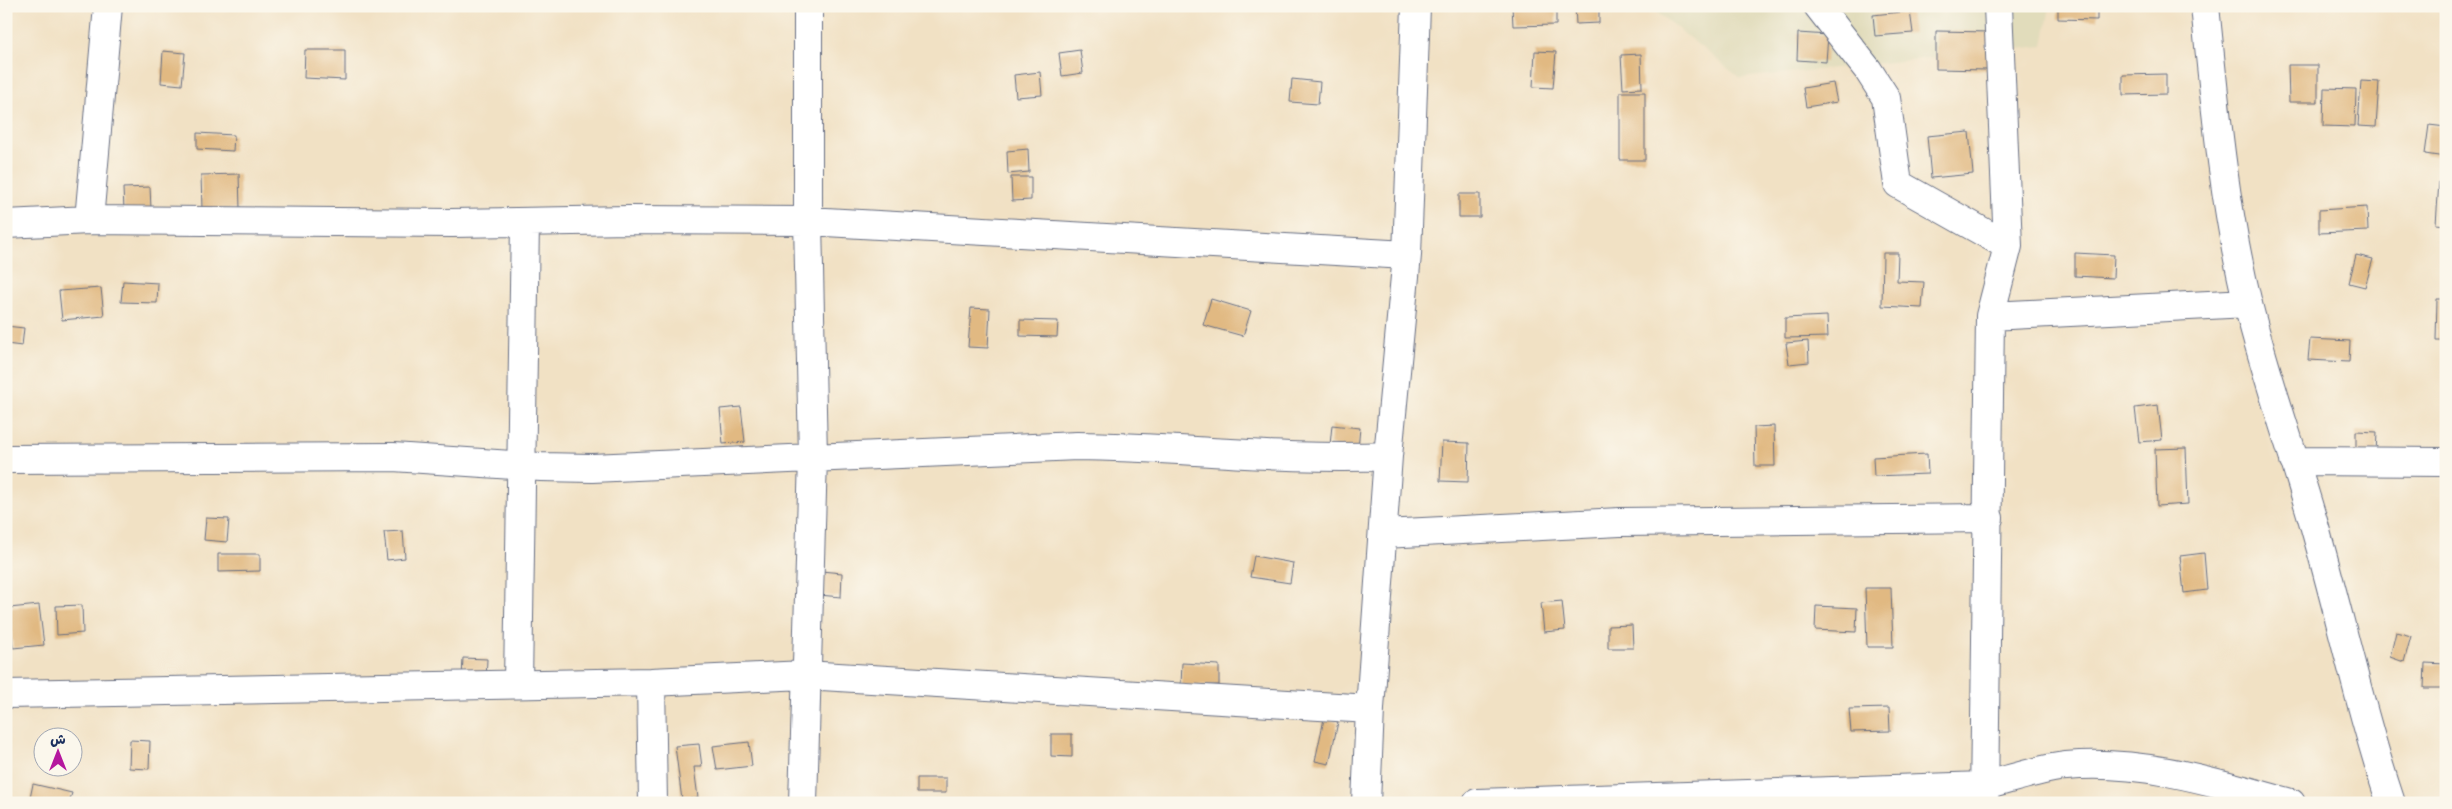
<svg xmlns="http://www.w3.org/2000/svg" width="2452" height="809" font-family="Pangolin,'Playpen Sans Arabic',sans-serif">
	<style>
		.built { fill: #e1dcbb }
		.building { fill: #e1b982 }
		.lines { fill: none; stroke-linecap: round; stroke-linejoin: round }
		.minor-casing { stroke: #666d82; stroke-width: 30 }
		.minor { stroke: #fff; stroke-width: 28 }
	</style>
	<rect width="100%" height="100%" fill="#fbf7ec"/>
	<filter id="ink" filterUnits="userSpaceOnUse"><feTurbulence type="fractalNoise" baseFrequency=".02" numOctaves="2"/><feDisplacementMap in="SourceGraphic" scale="10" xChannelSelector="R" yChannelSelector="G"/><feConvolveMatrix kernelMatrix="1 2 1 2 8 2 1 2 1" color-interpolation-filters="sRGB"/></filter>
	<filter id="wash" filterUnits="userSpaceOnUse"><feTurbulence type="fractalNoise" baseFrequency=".0096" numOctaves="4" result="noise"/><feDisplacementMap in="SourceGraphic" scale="20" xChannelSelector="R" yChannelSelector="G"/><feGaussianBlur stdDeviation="1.12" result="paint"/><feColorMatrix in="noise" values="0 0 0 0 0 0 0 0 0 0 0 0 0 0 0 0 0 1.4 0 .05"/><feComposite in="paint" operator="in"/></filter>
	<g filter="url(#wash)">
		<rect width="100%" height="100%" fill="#f1e1c4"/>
		<path class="built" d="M 1649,6 L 2050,6 L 2043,46 L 1740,78 Z"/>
		<g id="blocks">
			<path class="building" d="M 1512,6 L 1556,6 L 1556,25 L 1513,26 Z
				M 1575,6 L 1599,6 L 1599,23 L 1576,24 Z
				M 2058,6 L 2097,6 L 2097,20 L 2058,19 Z
				M 1910,11 L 1913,33 L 1875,36 L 1873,15 Z
				M 1936,31 L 1990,32 L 1988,70 L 1936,69 Z
				M 1798,33 L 1828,35 L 1826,62 L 1797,60 Z
				M 305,50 L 345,50 L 345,80 L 304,78 Z
				M 1080,50 L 1083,73 L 1062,76 L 1059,53 Z
				M 163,51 L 185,53 L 182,85 L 161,83 Z
				M 1535,51 L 1556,52 L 1553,88 L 1533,87 Z
				M 1641,54 L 1642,88 L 1623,89 L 1621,55 Z
				M 2288,65 L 2318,65 L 2318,102 L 2289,102 Z
				M 1040,72 L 1042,95 L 1016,97 L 1014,75 Z
				M 2166,74 L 2166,94 L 2123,95 L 2123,75 Z
				M 1292,79 L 1320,82 L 1318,104 L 1290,102 Z
				M 2361,81 L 2379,82 L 2376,127 L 2358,126 Z
				M 1833,83 L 1837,102 L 1806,107 L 1803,88 Z
				M 2324,88 L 2356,89 L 2355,127 L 2323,126 Z
				M 1620,92 L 1645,92 L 1645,160 L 1620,160 Z
				M 2429,125 L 2446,127 L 2445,157 L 2425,154 Z
				M 1969,132 L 1973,174 L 1931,178 L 1927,136 Z
				M 197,133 L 234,135 L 233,151 L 197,149 Z
				M 1028,149 L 1029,172 L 1008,174 L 1007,151 Z
				M 239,174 L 240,209 L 202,209 L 201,175 Z
				M 1011,177 L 1031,177 L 1031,200 L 1012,201 Z
				M 2439,182 L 2446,183 L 2446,225 L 2436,224 Z
				M 150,187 L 151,209 L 124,210 L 123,188 Z
				M 1459,194 L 1480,194 L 1480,217 L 1459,217 Z
				M 2367,207 L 2368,231 L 2319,233 L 2319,210 Z
				M 1883,253 L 1898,253 L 1897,281 L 1924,282 L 1922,308 L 1882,306 Z
				M 2075,253 L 2114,255 L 2113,278 L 2075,276 Z
				M 2356,255 L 2373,259 L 2365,287 L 2349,283 Z
				M 123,281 L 158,283 L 157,303 L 121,302 Z
				M 101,288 L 104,316 L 62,320 L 59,291 Z
				M 1211,299 L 1251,311 L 1243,336 L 1203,325 Z
				M 2437,299 L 2446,299 L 2446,340 L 2436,340 Z
				M 971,308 L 990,309 L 988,348 L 968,347 Z
				M 1827,316 L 1828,337 L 1785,338 L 1785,318 Z
				M 1020,320 L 1058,321 L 1057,337 L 1020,336 Z
				M 6,326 L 24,328 L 22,346 L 6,344 Z
				M 2310,339 L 2350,341 L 2349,362 L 2308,360 Z
				M 1808,341 L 1809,362 L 1789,364 L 1786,343 Z
				M 2158,405 L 2162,440 L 2139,442 L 2135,408 Z
				M 741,407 L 745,442 L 723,444 L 720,409 Z
				M 1332,425 L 1360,428 L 1358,449 L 1330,445 Z
				M 1774,426 L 1775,466 L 1755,466 L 1754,427 Z
				M 2356,431 L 2377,432 L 2376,454 L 2356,454 Z
				M 1442,442 L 1469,443 L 1468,482 L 1440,481 Z
				M 2186,448 L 2188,504 L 2157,506 L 2155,449 Z
				M 1927,454 L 1928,474 L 1874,476 L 1873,457 Z
				M 206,518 L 229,519 L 227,542 L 204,540 Z
				M 403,531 L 405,558 L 387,560 L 384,532 Z
				M 2204,553 L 2207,590 L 2184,593 L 2180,556 Z
				M 218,554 L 260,554 L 260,571 L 218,572 Z
				M 1254,556 L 1293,563 L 1290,583 L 1250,577 Z
				M 821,571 L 842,573 L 841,597 L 819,595 Z
				M 1865,588 L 1891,588 L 1893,647 L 1867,647 Z
				M 1562,601 L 1565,630 L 1544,632 L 1541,603 Z
				M 39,605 L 44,645 L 13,648 L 9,608 Z
				M 82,605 L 83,633 L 57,635 L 56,606 Z
				M 1816,606 L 1857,608 L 1856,632 L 1815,630 Z
				M 1632,625 L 1633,648 L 1608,648 L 1608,626 Z
				M 2396,632 L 2411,636 L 2404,662 L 2390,657 Z
				M 463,658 L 487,659 L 486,680 L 462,679 Z
				M 1182,663 L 1219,665 L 1219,685 L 1181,685 Z
				M 2425,663 L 2446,664 L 2446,688 L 2424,688 Z
				M 1889,708 L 1890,731 L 1851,732 L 1849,709 Z
				M 1324,719 L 1338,722 L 1329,764 L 1315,761 Z
				M 1051,734 L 1072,734 L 1072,757 L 1051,756 Z
				M 130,740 L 150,741 L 149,769 L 129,768 Z
				M 749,742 L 752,766 L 717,770 L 713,746 Z
				M 699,744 L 702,767 L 694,767 L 698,798 L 682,800 L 675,746 Z
				M 917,778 L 946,778 L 946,793 L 917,793 Z
				M 33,784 L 72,793 L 69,803 L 29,803 Z"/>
		</g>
	</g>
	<g filter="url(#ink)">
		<use href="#blocks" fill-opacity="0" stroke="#666d82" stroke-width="1"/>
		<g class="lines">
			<g class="minor-casing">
				<path id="minor" d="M 1818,6 L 1868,70 L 1886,98 L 1898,184 L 2008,246
					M 2205,6 C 2215,105 2224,207 2248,304 C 2266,377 2292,448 2313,521 C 2340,615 2360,710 2391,803
					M 89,220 L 108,6
					M 6,224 L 89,220 L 452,223 L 629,220 L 808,221 L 1407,255
					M 1990,316 L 2248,303
					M 6,459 L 393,457 L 541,467 L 592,468 L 1077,446 C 1181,447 1285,461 1388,456
					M 2294,461 L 2446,462
					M 1383,534 L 1620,522 L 1989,518
					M 651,682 L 653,803
					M 518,684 L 525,222
					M 6,694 L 651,682 L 805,675 L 1370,709
					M 803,803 L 813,457 L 808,221 L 808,6
					M 1366,803 L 1370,709 L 1388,456 L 1407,255 L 1416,6
					M 1477,803 L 1984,786 C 2008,780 2042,768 2066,766 C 2144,759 2217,783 2291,803
					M 1984,803 L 1990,316 L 2008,246 L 1998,6"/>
			</g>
			<use href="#minor" class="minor"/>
		</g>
	</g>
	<rect width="2452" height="809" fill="none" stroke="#fbf7ec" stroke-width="25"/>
	<g transform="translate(58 752)"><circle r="24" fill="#fbf7ec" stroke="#a1a7b3"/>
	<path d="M0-4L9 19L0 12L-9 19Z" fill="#b5179e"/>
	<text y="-8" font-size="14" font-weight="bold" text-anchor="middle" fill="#1b2f5e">ش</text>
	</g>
</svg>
